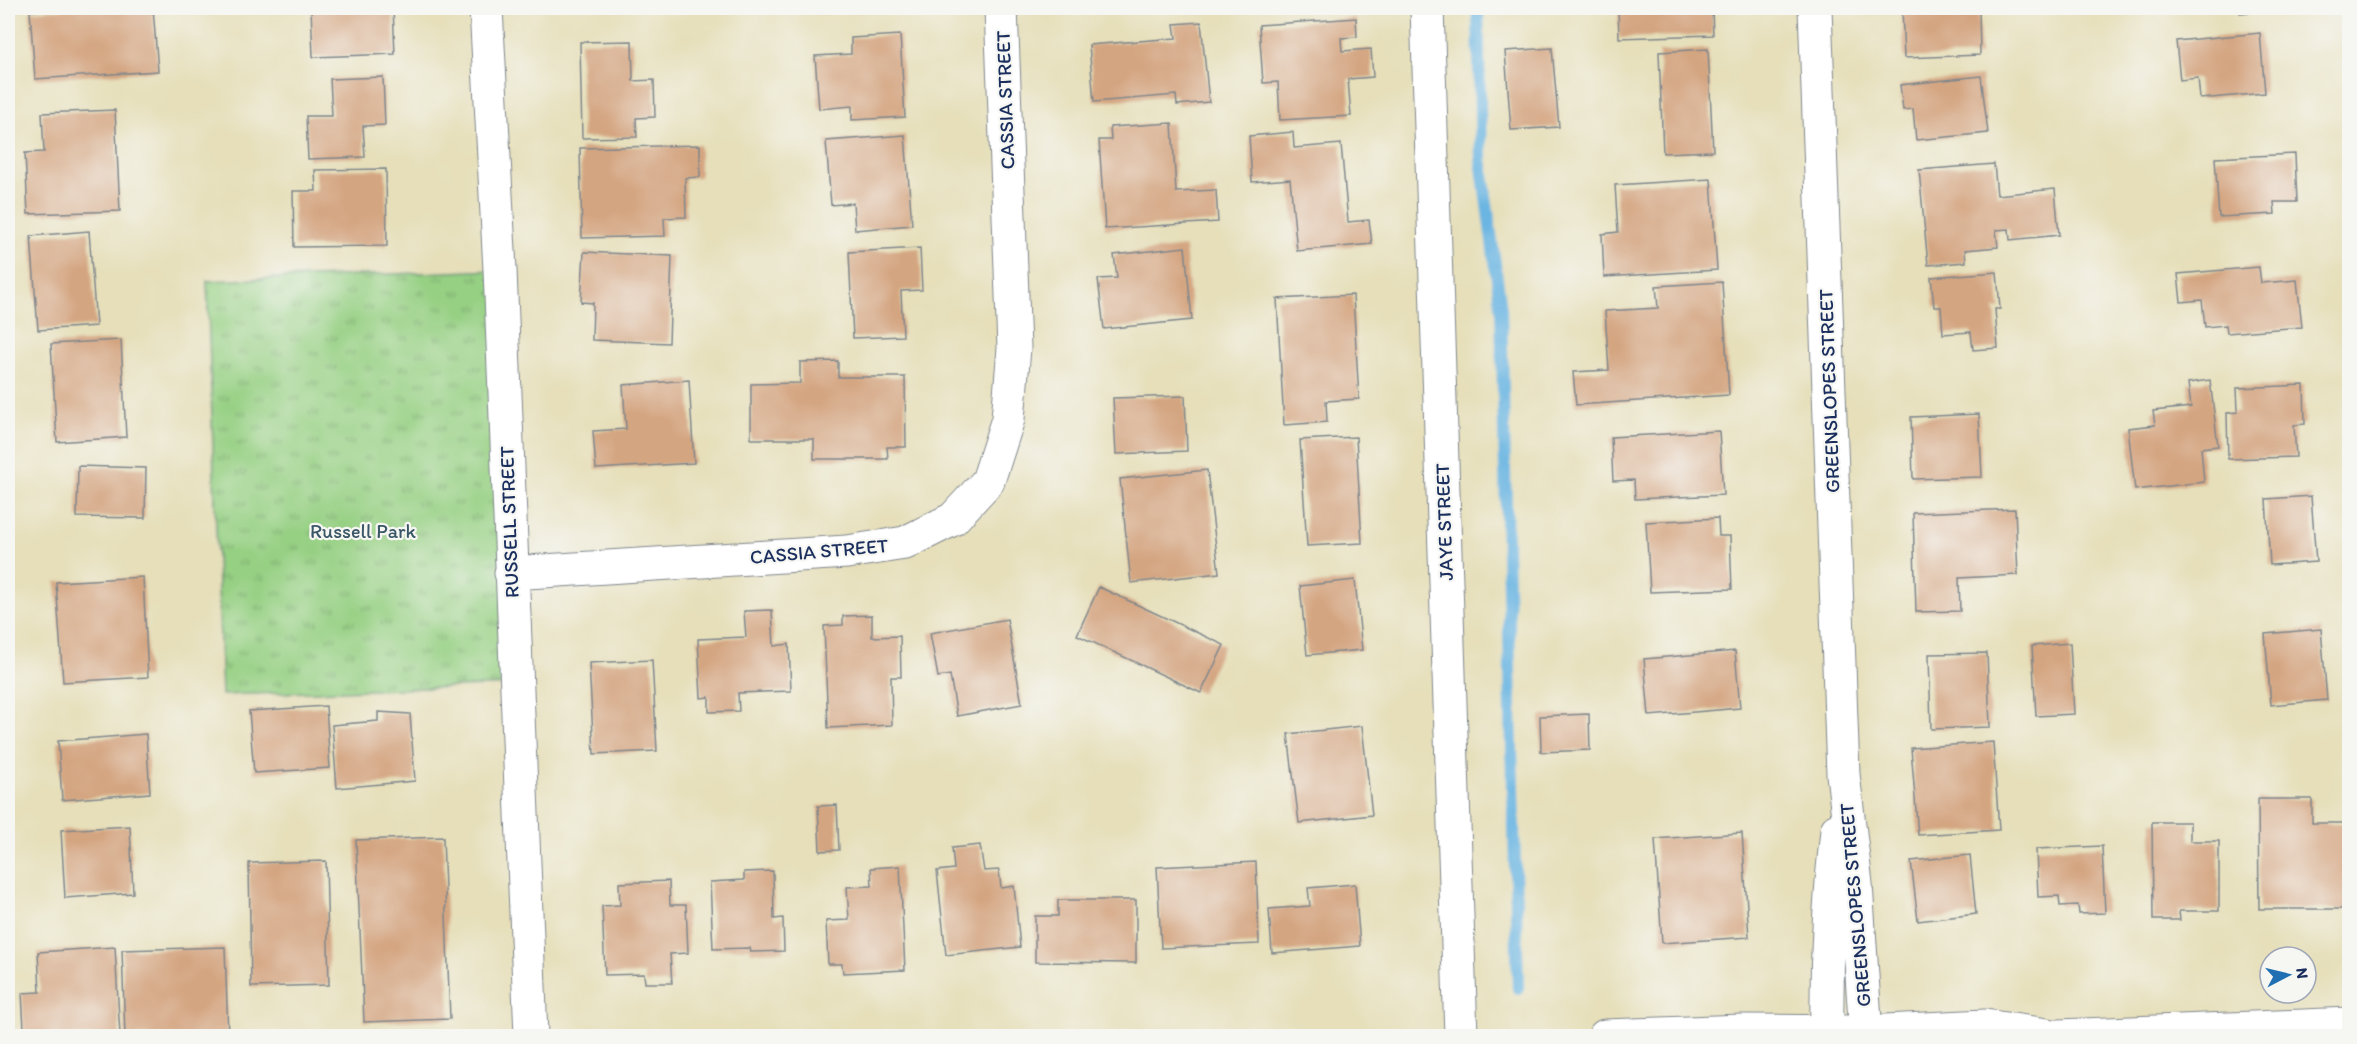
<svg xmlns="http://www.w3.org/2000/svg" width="2357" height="1044" font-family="Itim,sans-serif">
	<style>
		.park { fill: url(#park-tufts); stroke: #588070; stroke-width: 1.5 }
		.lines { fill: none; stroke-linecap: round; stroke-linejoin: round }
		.stream { stroke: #6ab5e2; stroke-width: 12 }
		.building { fill: #d4a581 }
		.minor-casing { stroke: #80878c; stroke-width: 35 }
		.minor { stroke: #fff; stroke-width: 33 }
		.labels { text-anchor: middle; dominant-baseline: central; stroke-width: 4.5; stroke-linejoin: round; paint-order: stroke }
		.street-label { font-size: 20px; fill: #1b2f5e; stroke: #f6f6f2 }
		.park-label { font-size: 20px; fill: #3a5767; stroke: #f6f6f2 }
	</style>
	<defs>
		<pattern id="park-tufts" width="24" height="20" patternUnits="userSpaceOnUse" patternTransform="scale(1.5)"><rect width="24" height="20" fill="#96d083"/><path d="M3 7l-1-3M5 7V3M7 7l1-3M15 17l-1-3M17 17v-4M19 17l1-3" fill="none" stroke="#7aa96e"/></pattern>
	</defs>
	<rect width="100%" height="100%" fill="#f6f6f2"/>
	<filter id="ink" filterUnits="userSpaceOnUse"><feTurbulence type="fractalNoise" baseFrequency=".0167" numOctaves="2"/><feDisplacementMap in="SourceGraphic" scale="12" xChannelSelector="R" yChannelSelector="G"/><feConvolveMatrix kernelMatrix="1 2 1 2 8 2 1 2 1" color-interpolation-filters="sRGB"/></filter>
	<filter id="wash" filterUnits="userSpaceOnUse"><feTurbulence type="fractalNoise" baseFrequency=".008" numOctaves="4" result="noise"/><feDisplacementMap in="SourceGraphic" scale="24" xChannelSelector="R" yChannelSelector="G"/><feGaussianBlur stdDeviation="1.35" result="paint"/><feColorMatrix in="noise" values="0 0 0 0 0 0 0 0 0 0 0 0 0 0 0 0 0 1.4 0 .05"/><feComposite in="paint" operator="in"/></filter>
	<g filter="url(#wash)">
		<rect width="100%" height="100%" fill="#e6dfba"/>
		<path class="park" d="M 500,270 L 515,685 L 222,695 L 207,281 Z"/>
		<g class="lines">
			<path class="stream" d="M 1478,8 L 1481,159 L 1501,309 L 1518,988"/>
		</g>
		<g id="blocks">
			<path class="building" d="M 81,8 L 153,8 L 158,71 L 35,79 L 30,11 Z
				M 311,8 L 393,8 L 395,54 L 313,57 Z
				M 811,8 L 893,8 L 893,10 L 811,13 Z
				M 1618,8 L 1712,8 L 1713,35 L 1619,38 Z
				M 1902,8 L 1979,8 L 1980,55 L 1904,58 Z
				M 2239,8 L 2285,8 L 2285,9 L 2240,13 Z
				M 1356,18 L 1357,37 L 1341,38 L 1342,51 L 1371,49 L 1373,77 L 1348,79 L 1351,116 L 1280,120 L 1278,82 L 1263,83 L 1259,25 Z
				M 1201,22 L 1209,102 L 1177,105 L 1176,95 L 1094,102 L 1089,45 L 1176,38 L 1174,24 Z
				M 2260,33 L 2265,93 L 2200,99 L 2198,78 L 2180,80 L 2176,41 Z
				M 900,35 L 905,117 L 852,120 L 852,106 L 819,109 L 815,56 L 851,54 L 851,38 Z
				M 632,41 L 633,81 L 654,80 L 655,117 L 636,118 L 637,137 L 582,138 L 580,42 Z
				M 1552,48 L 1559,127 L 1511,130 L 1505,51 Z
				M 1708,49 L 1713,151 L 1663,153 L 1659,52 Z
				M 1981,76 L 1988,133 L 1916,140 L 1913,109 L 1903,110 L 1900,85 Z
				M 383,77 L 385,125 L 363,126 L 365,157 L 308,159 L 306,116 L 332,116 L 330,79 Z
				M 115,110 L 120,211 L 28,214 L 25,153 L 44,152 L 42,113 Z
				M 1172,123 L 1176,192 L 1216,190 L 1218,222 L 1105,229 L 1099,140 L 1111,140 L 1110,127 Z
				M 1293,132 L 1294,148 L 1341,144 L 1348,222 L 1369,220 L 1372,244 L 1297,251 L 1290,179 L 1252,182 L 1249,136 Z
				M 905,135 L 912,225 L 855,230 L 853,203 L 831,205 L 826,141 Z
				M 700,145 L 700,177 L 685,178 L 686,217 L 664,218 L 665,236 L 582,238 L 580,148 Z
				M 2295,154 L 2297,202 L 2274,202 L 2275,214 L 2219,217 L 2215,158 Z
				M 1994,164 L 1997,195 L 2055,189 L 2059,235 L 2010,240 L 2009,229 L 1996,230 L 1998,247 L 1965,250 L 1966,262 L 1928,265 L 1919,170 Z
				M 386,169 L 387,246 L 294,247 L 293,191 L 316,191 L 315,170 Z
				M 1711,179 L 1717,270 L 1604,277 L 1602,234 L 1618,232 L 1615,185 Z
				M 89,231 L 96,326 L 38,330 L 31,236 Z
				M 1185,247 L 1192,320 L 1104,329 L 1098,279 L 1117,278 L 1114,255 Z
				M 920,248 L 922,290 L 901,291 L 903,336 L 853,338 L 849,252 Z
				M 584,252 L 672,256 L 669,343 L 592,340 L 593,303 L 581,302 Z
				M 2259,267 L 2261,283 L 2297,280 L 2302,327 L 2227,333 L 2226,325 L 2205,327 L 2202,300 L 2181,302 L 2178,274 Z
				M 1997,272 L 2000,309 L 1995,309 L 1998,348 L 1973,350 L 1971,332 L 1943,334 L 1941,307 L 1934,307 L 1931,277 Z
				M 1722,282 L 1729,395 L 1576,405 L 1573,372 L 1609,370 L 1605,311 L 1658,308 L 1656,286 Z
				M 1353,295 L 1359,399 L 1326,401 L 1327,422 L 1284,425 L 1277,299 Z
				M 121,340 L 126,437 L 57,442 L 51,344 Z
				M 838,361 L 838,377 L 905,377 L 906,447 L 887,447 L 888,459 L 814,459 L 814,439 L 751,439 L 751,384 L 800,383 L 800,362 Z
				M 689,380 L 694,463 L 596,469 L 593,431 L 626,429 L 623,385 Z
				M 2210,380 L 2218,446 L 2201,448 L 2204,482 L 2135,490 L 2128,428 L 2155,425 L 2153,411 L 2191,407 L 2188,383 Z
				M 2304,385 L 2305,424 L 2294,425 L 2296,457 L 2228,459 L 2227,413 L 2238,412 L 2237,388 Z
				M 1185,396 L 1187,451 L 1116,454 L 1113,398 Z
				M 1979,414 L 1982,477 L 1913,479 L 1911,417 Z
				M 1719,431 L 1723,495 L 1635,499 L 1634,480 L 1613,481 L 1611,437 Z
				M 1356,437 L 1362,543 L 1307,546 L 1300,440 Z
				M 78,466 L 146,468 L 145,518 L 77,517 Z
				M 1207,470 L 1219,573 L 1131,583 L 1120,479 Z
				M 2311,496 L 2316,562 L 2270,565 L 2266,499 Z
				M 2015,509 L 2018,575 L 1959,578 L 1960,611 L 1916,612 L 1913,513 Z
				M 1718,518 L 1719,536 L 1730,536 L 1732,589 L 1650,592 L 1646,522 Z
				M 143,577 L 148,677 L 63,682 L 56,582 Z
				M 1355,580 L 1362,650 L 1307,655 L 1300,586 Z
				M 1099,587 L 1224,645 L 1201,693 L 1077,635 Z
				M 772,610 L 774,646 L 789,644 L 791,691 L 738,693 L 739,711 L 709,712 L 709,697 L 701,698 L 698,639 L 746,637 L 744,611 Z
				M 872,615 L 872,637 L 900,636 L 901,677 L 891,677 L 892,725 L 828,728 L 824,626 L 843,625 L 843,616 Z
				M 1007,619 L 1022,704 L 957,716 L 950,675 L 938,677 L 930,633 Z
				M 2321,629 L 2327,700 L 2271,705 L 2265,634 Z
				M 2070,643 L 2074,714 L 2036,716 L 2032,646 Z
				M 1735,651 L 1740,708 L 1649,716 L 1644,659 Z
				M 1987,653 L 1990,727 L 1931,729 L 1929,654 Z
				M 652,660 L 657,751 L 594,754 L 589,663 Z
				M 326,706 L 330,768 L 254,773 L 249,711 Z
				M 378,712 L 410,714 L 415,781 L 337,788 L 332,725 L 378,721 Z
				M 1589,714 L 1590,750 L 1541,752 L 1540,716 Z
				M 1362,726 L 1372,815 L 1299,823 L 1288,734 Z
				M 146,734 L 150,793 L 62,800 L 58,741 Z
				M 1993,742 L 1999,830 L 1918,835 L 1911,748 Z
				M 2258,799 L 2312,799 L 2312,823 L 2350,823 L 2350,909 L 2259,909 Z
				M 837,805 L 839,850 L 820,851 L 818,806 Z
				M 2152,822 L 2190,822 L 2190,841 L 2219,841 L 2219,911 L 2179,911 L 2180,920 L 2153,920 Z
				M 130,826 L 133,893 L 65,898 L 61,830 Z
				M 1742,833 L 1749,937 L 1662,943 L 1655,839 Z
				M 443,837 L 450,1019 L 364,1022 L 356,840 Z
				M 980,845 L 984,871 L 999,870 L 1001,888 L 1014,886 L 1020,947 L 946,955 L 937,871 L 954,869 L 952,848 Z
				M 2102,846 L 2105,913 L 2079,914 L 2078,905 L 2060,906 L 2059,896 L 2038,897 L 2036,849 Z
				M 1970,855 L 1976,914 L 1918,921 L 1911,861 Z
				M 326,861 L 329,985 L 251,987 L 249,863 Z
				M 1256,862 L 1259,944 L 1161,948 L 1157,867 Z
				M 900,866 L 905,970 L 843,973 L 842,964 L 828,964 L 826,921 L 849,920 L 847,887 L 872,886 L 871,868 Z
				M 773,871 L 774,919 L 783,918 L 784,951 L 751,952 L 750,948 L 713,949 L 710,882 L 744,880 L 744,872 Z
				M 669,881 L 670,905 L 686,905 L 688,953 L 670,954 L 672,983 L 645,983 L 644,974 L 605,975 L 602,906 L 620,905 L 619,883 Z
				M 1355,884 L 1360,946 L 1272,953 L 1269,909 L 1310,906 L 1308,888 Z
				M 1058,900 L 1136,900 L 1136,963 L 1035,962 L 1035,916 L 1058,916 Z
				M 115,947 L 120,1036 L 32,1036 L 24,1029 L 22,993 L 40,992 L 38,952 Z
				M 225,947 L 228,1036 L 125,1036 L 122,950 Z"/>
		</g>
	</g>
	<g filter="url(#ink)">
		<use href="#blocks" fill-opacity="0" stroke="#80878c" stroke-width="1.5"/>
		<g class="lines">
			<g class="minor-casing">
				<path id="minor" d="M 486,8 L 500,270 L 531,1036
					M 1427,8 L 1461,1036
					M 1815,8 L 1843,774 L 1856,884 L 1866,1036
					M 511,573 L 847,552 L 905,543 L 953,519 L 988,481 L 1008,419 L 1014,348 L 1001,8
					M 1605,1036 L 1743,1031 L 1865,1032 L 1985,1026 L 2054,1036
					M 1827,1036 C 1826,967 1829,899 1837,830
					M 2059,1036 L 2350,1024"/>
			</g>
			<use href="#minor" class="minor"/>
		</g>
	</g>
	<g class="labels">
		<g class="street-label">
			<text transform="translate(1005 100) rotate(-92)">CASSIA STREET</text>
			<text transform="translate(1829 391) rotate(-92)">GREENSLOPES STREET</text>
			<text transform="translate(509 522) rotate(-92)">RUSSELL STREET</text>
			<text transform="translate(1444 522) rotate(-92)">JAYE STREET</text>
			<text transform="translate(819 551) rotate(-5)">CASSIA STREET</text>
			<text transform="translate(1855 905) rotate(-95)">GREENSLOPES STREET</text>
		</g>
		<g class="park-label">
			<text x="363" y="531">Russell Park</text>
		</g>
	</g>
	<rect width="2357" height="1044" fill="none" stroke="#f6f6f2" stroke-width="30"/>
	<g transform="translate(2288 975) rotate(83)"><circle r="28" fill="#f6f6f2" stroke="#9ea6b7" stroke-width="1.5"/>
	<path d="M0-4.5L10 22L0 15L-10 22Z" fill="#1f6fb2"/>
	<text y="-9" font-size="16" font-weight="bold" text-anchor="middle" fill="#1b2f5e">N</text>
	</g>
</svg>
